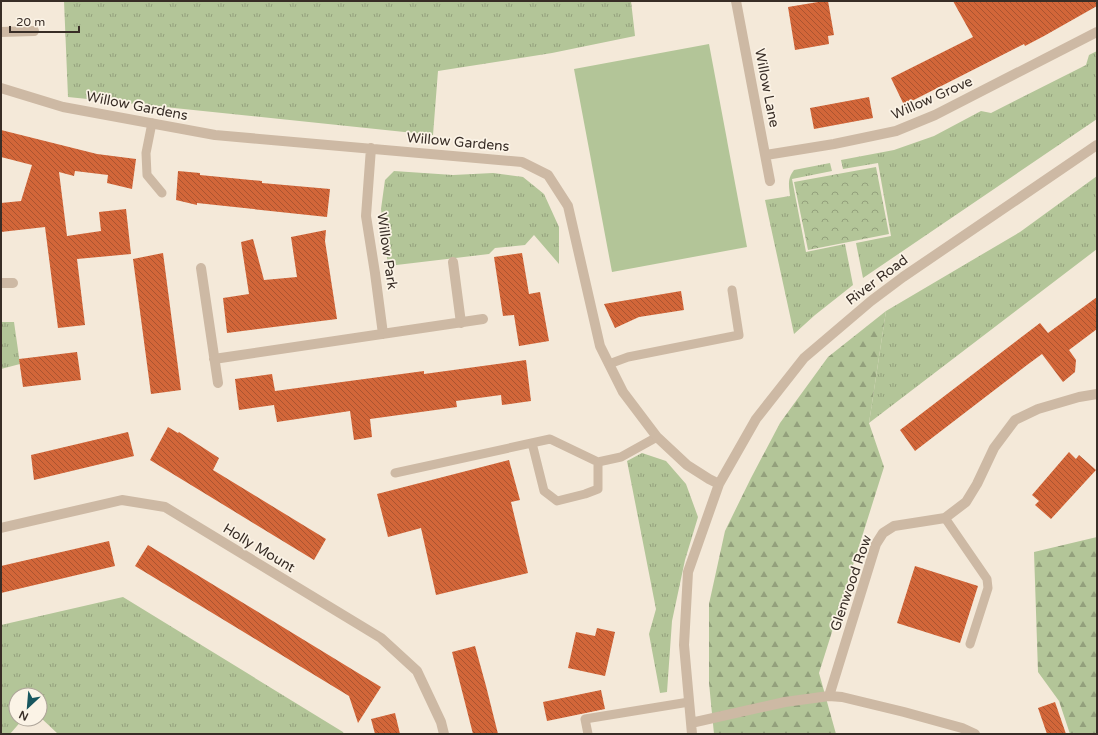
<svg xmlns="http://www.w3.org/2000/svg" width="1098" height="735" font-family="'Varela Round',sans-serif">
	<style>
		.grass { fill: url(#grass-tufts) }
		.forest { fill: url(#forest-firs) }
		.park { fill: url(#park-crowns) }
		.pitch { fill: #b3c598 }
		.building { fill: url(#building-back-hatch) }
		.lines { fill: none; stroke-linecap: round; stroke-linejoin: round }
		.service { stroke: #cdb9a4; stroke-width: 9 }
		.minor { stroke: #cdb9a4; stroke-width: 10 }
		.labels { text-anchor: middle; dominant-baseline: central; stroke-width: 3.5; stroke-linejoin: round; paint-order: stroke }
		.street-label { font-size: 14px; fill: #382d26; stroke: #fbf3e6 }
	</style>
	<defs>
		<pattern id="grass-tufts" width="24" height="20" patternUnits="userSpaceOnUse"><rect width="24" height="20" fill="#b3c598"/><path d="M3 7l-1-3M5 7V3M7 7l1-3M15 17l-1-3M17 17v-4M19 17l1-3" fill="none" stroke="#93a07c"/></pattern>
		<pattern id="forest-firs" width="22" height="20" patternUnits="userSpaceOnUse"><rect width="22" height="20" fill="#b3c598"/><path d="M5 1l3.5 6h-7zM16 11l3.5 6h-7z" fill="#93a07c"/></pattern>
		<pattern id="park-crowns" width="20" height="18" patternUnits="userSpaceOnUse"><rect width="20" height="18" fill="#b3c598"/><path d="M2 6a3 3 0 1 1 6 0M12 15a3 3 0 1 1 6 0" fill="none" stroke="#93a07c"/></pattern>
		<pattern id="building-back-hatch" width="6" height="6" patternUnits="userSpaceOnUse"><rect width="6" height="6" fill="#d26639"/><path d="M-1 5l2 2M0 0l6 6M5-1l2 2" fill="none" stroke="#ab5430"/></pattern>
	</defs>
	<rect width="100%" height="100%" fill="#f4e9d9"/>
	<path class="grass" d="M 64,1 L 631,1 L 635,36 L 552,53 L 438,71 L 433,135 L 68,97 Z
		M 1097,51 L 1097,119 L 863,278 L 856,243 L 891,236 L 878,163 L 843,169 L 841,160 L 894,150 L 934,136 L 981,111 L 991,113 L 1086,65 L 1089,55 Z
		M 830,163 L 832,171 L 792,179 L 806,252 L 845,244 L 853,285 L 815,315 L 794,334 L 765,200 L 790,196 C 789,186 787,179 794,170 Z
		M 394,171 L 453,175 L 493,173 L 523,177 L 544,194 L 559,227 L 559,264 L 534,235 L 525,245 L 495,248 L 489,254 L 388,266 L 381,209 L 385,180 Z
		M 1097,176 L 1097,249 L 869,423 L 886,311 L 1020,232 Z
		M 1,322 L 14,322 L 20,364 L 1,369 Z
		M 642,453 L 666,461 L 686,484 L 698,517 L 685,560 L 672,621 L 667,692 L 660,693 L 649,634 L 656,609 L 627,461 Z
		M 123,597 L 343,732 L 344,734 L 58,734 L 40,717 L 40,695 L 16,695 L 16,719 L 23,719 L 10,734 L 1,734 L 1,625 Z"/>
	<path class="forest" d="M 886,311 L 869,423 L 884,467 L 819,673 L 836,734 L 714,734 L 709,683 L 709,604 L 725,531 L 751,478 L 780,423 L 828,357 Z
		M 1097,537 L 1097,734 L 1070,734 L 1059,701 L 1038,672 L 1034,552 Z"/>
	<path class="park" d="M 876,167 L 889,234 L 808,250 L 794,182 Z"/>
	<path class="pitch" d="M 709,44 L 747,247 L 612,272 L 574,69 Z"/>
	<path class="building" d="M 824,1 L 828,1 L 834,35 L 828,36 L 829,44 L 795,50 L 788,7 Z
		M 953,1 L 1097,1 L 1097,6 L 1044,36 L 1025,46 L 1024,44 L 904,105 L 891,78 L 973,37 Z
		M 869,97 L 873,118 L 814,129 L 810,108 Z
		M 1,130 L 97,154 L 136,159 L 132,189 L 107,183 L 108,175 L 75,171 L 74,176 L 59,172 L 67,236 L 101,231 L 99,212 L 126,209 L 131,254 L 77,259 L 85,325 L 58,328 L 45,227 L 1,232 L 1,203 L 21,201 L 32,165 L 1,157 Z
		M 178,171 L 200,173 L 200,175 L 262,181 L 262,183 L 330,189 L 327,217 L 197,203 L 197,205 L 176,200 Z
		M 326,230 L 325,241 L 337,319 L 227,333 L 223,298 L 249,294 L 241,242 L 253,239 L 264,280 L 297,277 L 291,237 Z
		M 163,253 L 181,390 L 151,394 L 133,259 Z
		M 522,253 L 529,294 L 540,292 L 549,341 L 519,346 L 514,315 L 503,316 L 494,257 Z
		M 681,291 L 684,310 L 639,317 L 615,328 L 604,304 Z
		M 1097,297 L 1097,329 L 1069,350 L 1076,360 L 1075,372 L 1063,382 L 1042,354 L 1027,365 L 915,451 L 900,430 L 1040,323 L 1048,333 Z
		M 77,352 L 81,380 L 23,387 L 19,359 Z
		M 526,360 L 531,401 L 502,405 L 501,395 L 456,401 L 457,407 L 370,419 L 372,437 L 354,440 L 350,411 L 277,422 L 274,405 L 239,410 L 235,379 L 272,374 L 275,391 L 424,371 L 424,374 Z
		M 168,427 L 178,433 L 179,432 L 219,458 L 213,470 L 326,539 L 314,560 L 150,460 Z
		M 128,432 L 134,456 L 34,480 L 31,455 Z
		M 1069,452 L 1076,459 L 1079,455 L 1096,470 L 1051,519 L 1035,505 L 1039,501 L 1032,495 Z
		M 509,460 L 520,500 L 511,502 L 528,573 L 436,595 L 421,528 L 388,537 L 377,494 Z
		M 109,541 L 115,566 L 1,593 L 1,566 Z
		M 148,545 L 381,687 L 358,723 L 349,696 L 135,566 Z
		M 915,566 L 978,586 L 960,643 L 897,623 Z
		M 597,628 L 615,632 L 605,676 L 568,668 L 576,632 L 595,636 Z
		M 475,646 L 486,686 L 498,734 L 473,734 L 452,652 Z
		M 601,690 L 605,709 L 547,721 L 543,702 Z
		M 1055,702 L 1066,734 L 1047,734 L 1038,708 Z
		M 395,713 L 400,734 L 375,734 L 371,719 Z"/>
	<g class="lines">
		<path class="service" d="M 152,123 L 146,153 L 147,175 L 162,193
			M 609,364 L 628,357 L 739,335 L 732,290
			M 532,443 L 544,491 L 557,501 L 585,494 L 598,489 L 598,462
			M 395,473 L 550,439 L 598,462 L 621,457 L 657,437
			M 945,518 L 987,579 L 988,588 L 970,644
			M 588,734 L 585,719 L 689,702"/>
		<path class="minor" d="M 736,1 L 770,181
			M 1,32 L 34,31
			M 1,88 L 63,107 L 215,135 L 522,162 L 548,175 L 568,206 L 600,346 L 623,392 L 657,437 L 687,465 L 709,479 L 719,484
			M 371,148 L 366,216 L 375,273 L 383,334
			M 766,155 L 834,144 L 896,131 L 935,115 L 1097,32
			M 453,262 L 461,323
			M 201,268 L 218,383
			M 1,283 L 13,283
			M 214,359 L 483,319
			M 1,528 L 122,500 L 165,507 L 381,638 L 417,671 L 441,722 L 444,734
			M 829,696 L 876,544 L 883,533 L 894,526 L 945,518 L 966,502 L 977,484 L 994,448 L 1015,420 L 1038,409 L 1079,397 L 1097,394
			M 691,723 L 785,702 L 829,696 L 842,697 L 904,712 L 962,728 L 975,734
			M 692,734 L 684,645 L 688,572 L 719,484 L 756,419 L 804,358 L 871,301 L 903,277 L 1097,145"/>
	</g>
	<g class="labels">
		<g class="street-label">
			<text transform="translate(767 88) rotate(79)">Willow Lane</text>
			<text transform="translate(932 98) rotate(-24)">Willow Grove</text>
			<text transform="translate(137 106) rotate(11)">Willow Gardens</text>
			<text transform="translate(458 142) rotate(5)">Willow Gardens</text>
			<text transform="translate(387 251) rotate(82)">Willow Park</text>
			<text transform="translate(877 280) rotate(-37)">River Road</text>
			<text transform="translate(259 548) rotate(31)">Holly Mount</text>
			<text transform="translate(851 583) rotate(-71)">Glenwood Row</text>
		</g>
	</g>
	<rect width="1098" height="735" fill="none" stroke="#382d26" stroke-width="4"/>
	<g transform="translate(28 707) rotate(206)"><circle r="19" fill="#fbf3e6" stroke="#ada499"/>
	<path d="M0-3L7 15L0 10L-7 15Z" fill="#18565e"/>
	<text y="-6" font-size="11" font-weight="bold" text-anchor="middle" fill="#382d26">N</text>
	</g>
	<path d="M10 26v6h69v-6" fill="none" stroke="#382d26" stroke-width="2"/>
	<text x="16" y="26" font-size="12" fill="#382d26" stroke="#fbf3e6" stroke-width="3" paint-order="stroke">20 m</text>
</svg>
